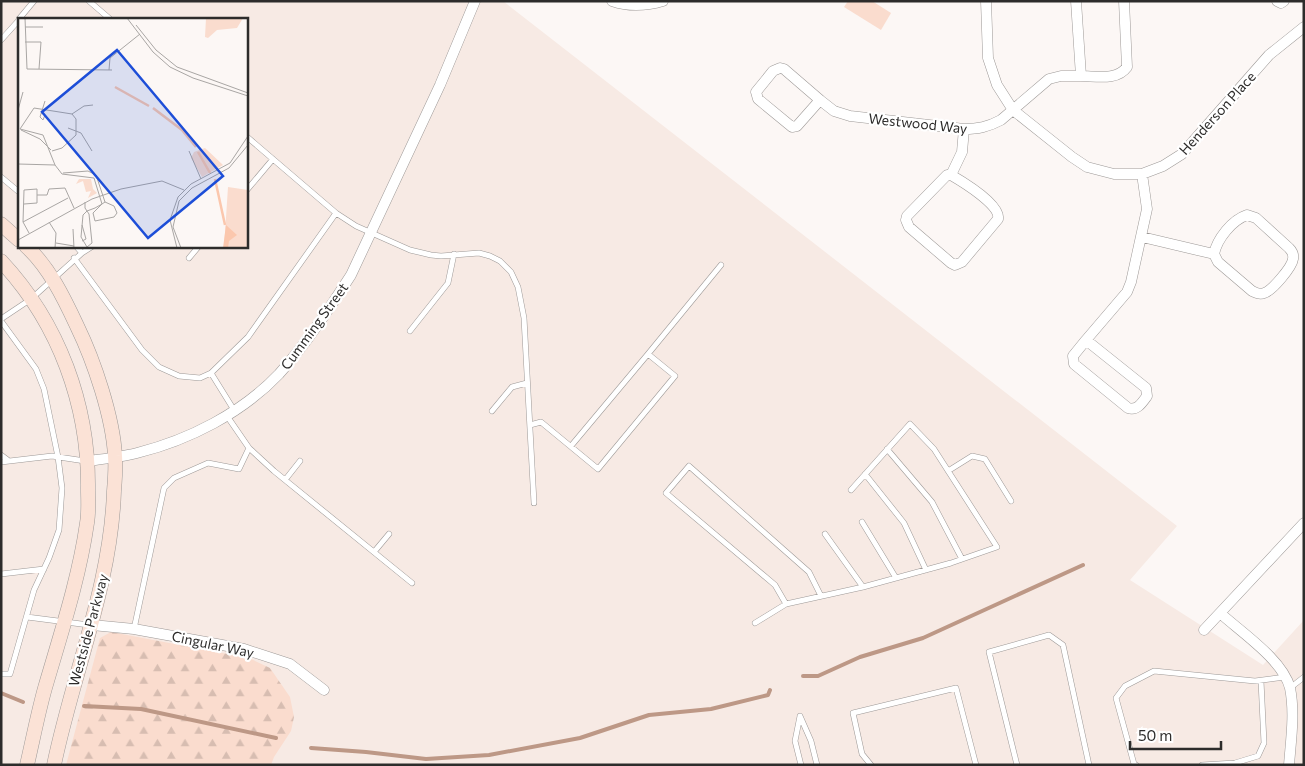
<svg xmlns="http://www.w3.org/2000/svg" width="1305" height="766" font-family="Commissioner,sans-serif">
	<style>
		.built { fill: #f7eae4; fill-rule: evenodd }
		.forest { fill: url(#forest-firs) }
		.pitch { fill: #fadcce }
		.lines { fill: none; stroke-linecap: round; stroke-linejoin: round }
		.stream { stroke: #bd9886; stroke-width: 4 }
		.lane-casing { stroke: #9d9997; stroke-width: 6 }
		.street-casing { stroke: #9d9997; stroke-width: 11 }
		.secondary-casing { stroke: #9d9997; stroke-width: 15 }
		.lane { stroke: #fff; stroke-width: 5 }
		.street { stroke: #fff; stroke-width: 10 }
		.secondary { stroke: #fbe2d6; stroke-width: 14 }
		.labels { text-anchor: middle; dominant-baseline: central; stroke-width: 4.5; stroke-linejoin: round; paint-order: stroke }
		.street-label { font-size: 14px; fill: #2d2c2b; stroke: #fff }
		.inset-river { fill: none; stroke: #fbc7ad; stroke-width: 2.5 }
		.inset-road { fill: none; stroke: #a9a6a4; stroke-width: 1 }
		.view { fill: #1d4ed8; fill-opacity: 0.15; stroke: #1d4ed8; stroke-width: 2.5 }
		.inset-edge { fill: none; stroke: #2d2c2b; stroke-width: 2.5 }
	</style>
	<defs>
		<pattern id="forest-firs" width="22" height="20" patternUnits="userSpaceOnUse" patternTransform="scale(1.25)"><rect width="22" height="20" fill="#fadcce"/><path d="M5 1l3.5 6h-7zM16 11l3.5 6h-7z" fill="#d7bdb1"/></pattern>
	</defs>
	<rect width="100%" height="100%" fill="#fcf7f5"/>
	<path class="built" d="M 1,1 L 503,1 L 1177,526 L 1130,580 L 1263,665 L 1304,620 L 1304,765 L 1,765 ZM 19,19 L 246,19 L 246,246 L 19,246 Z"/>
	<path class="forest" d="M 111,632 L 249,658 L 270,668 L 290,697 L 294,717 L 291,731 L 274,757 L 271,765 L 66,765 L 100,638 Z"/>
	<path class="pitch" d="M 848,1 L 872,1 L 891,13 L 881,30 L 844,7 Z"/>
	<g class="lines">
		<path class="stream" d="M 803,676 L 818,676 L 860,657 L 923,638 L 1083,565
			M 1,693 L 23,702
			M 84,706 L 141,709 L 276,738
			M 311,748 L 366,752 L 426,759 L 489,755 L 580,738 L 649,715 L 711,709 L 768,695 L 770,690"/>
		<g class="lane-casing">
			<path id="lane" d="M 89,1 L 110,19
				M 19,19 L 34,1
				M 1,40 L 19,20
				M 1,177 L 19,192
				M 246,191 L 273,159
				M 336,213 L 356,226 L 410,250 L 431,255 L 441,256 L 479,253 L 490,256 L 500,261 L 511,272 L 518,287 L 524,318 L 534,503
				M 82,253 L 93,246
				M 74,258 L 142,350 L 159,367 L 179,376 L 200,378 L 211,373 L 248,337 L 336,213 L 246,136
				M 189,258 L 199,246
				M 1,319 L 31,299 L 82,253 L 76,246
				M 1,321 L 36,369 L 44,389 L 58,457 L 62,488 L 59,530 L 49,558 L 34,590 L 10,674 L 1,674
				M 410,331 L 448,283 L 454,254
				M 648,354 L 721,265
				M 211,373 L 234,410
				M 492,411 L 512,387 L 527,383
				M 227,416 L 249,448 L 274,471 L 412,583
				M 530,425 L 541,422 L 598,469 L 675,376 L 648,354 L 571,446
				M 887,449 L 932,502 L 962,559
				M 1,455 L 9,461
				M 1,462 L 52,456 L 85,461
				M 948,471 L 972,456 L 985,459 L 1011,501
				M 865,474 L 904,523 L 926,570
				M 285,480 L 300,461
				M 862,522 L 896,578
				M 825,534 L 863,587
				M 374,552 L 389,534
				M 1,574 L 44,569
				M 786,604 L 775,585 L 666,493 L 689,466 L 809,572 L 821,596
				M 27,617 L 89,625
				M 755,623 L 786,604 L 863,587 L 951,563 L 997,547 L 934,449 L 910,424 L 851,490
				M 134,629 L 164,488 L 174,478 L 208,463 L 239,469 L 249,448
				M 1290,688 L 1304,677
				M 800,716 L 811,741 L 817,765
				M 800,716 L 795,741 L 801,765
				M 871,765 L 862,754 L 853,713 L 956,688 L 976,765
				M 1017,765 L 989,652 L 1049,635 L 1063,645 L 1089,765
				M 1136,765 L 1134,764 L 1116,698 L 1125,686 L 1154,671 L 1255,681 L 1285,677
				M 1202,765 L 1235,763 L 1258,756 L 1264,743 L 1261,681"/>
		</g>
		<g class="street-casing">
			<path id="street" d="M 612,1 C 629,7 646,6 663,1
				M 986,1 L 988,58 L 997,85 L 1013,110 L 1072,157 L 1087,167 L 1114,174 L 1142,174 L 1163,166 L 1182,154 L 1269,55 L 1304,27
				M 1076,1 L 1081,76 C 1096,76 1117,81 1127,67 L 1124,1
				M 1277,1 L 1281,3 L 1284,1
				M 780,68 L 784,69 L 820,100 L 797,126 L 792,127 L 758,99 L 756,92 L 773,71 Z
				M 820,100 L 834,111 L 850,116 L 964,129 C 978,129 988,127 1001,120 L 1049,79 L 1061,76 L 1081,76
				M 947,175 L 951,175 C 963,182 1001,205 998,219 L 962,262 L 955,265 L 951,263 L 909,227 L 906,220 L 907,216 Z
				M 951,175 L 962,152 L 964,129
				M 1247,215 L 1256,218 L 1289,248 C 1292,251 1294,254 1293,259 C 1292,267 1272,291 1264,293 C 1260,295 1256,293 1252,291 L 1218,262 L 1214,254 C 1217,239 1232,220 1247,215 Z
				M 1142,237 L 1214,254
				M 1086,340 L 1146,388 L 1147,396 C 1142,403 1137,411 1128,408 L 1074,364 L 1073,356 Z
				M 1086,340 L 1127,292 L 1131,282 L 1147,209 L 1142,174
				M 88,461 C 104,459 121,457 137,453 C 189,440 242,413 279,374 C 306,344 329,309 351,275 L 440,85 L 475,1
				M 1220,613 C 1241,632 1283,660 1290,688 C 1295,713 1291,739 1289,765
				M 92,625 L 134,629 L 244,649 L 290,664 L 324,690
				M 1204,630 L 1304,523"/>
		</g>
		<g class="secondary-casing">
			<path id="secondary" d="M 1,224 L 19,240
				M 26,246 C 49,267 64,298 77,326 C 94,361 113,417 115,456 C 116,468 115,479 114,491 C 111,585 73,673 54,765
				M 1,261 C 59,323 89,405 88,489 C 88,500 89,512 87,523 C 79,579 61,633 45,688 C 38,713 33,739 27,765"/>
		</g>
		<use href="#lane" class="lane"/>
		<use href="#street" class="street"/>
		<use href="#secondary" class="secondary"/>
	</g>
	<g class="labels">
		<g class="street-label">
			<text transform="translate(1217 113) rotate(-48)">Henderson Place</text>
			<text transform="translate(918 123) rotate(6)">Westwood Way</text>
			<text transform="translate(314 326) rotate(-54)">Cumming Street</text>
			<text transform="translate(88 630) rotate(-75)">Westside Parkway</text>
			<text transform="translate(213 644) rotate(12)">Cingular Way</text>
		</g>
	</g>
	<g transform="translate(18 18)">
		<rect width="230" height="230" fill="#fcf7f5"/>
		<path d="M 188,0 L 225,0 L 219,10 L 199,12 L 190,20 L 187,19 ZM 61,161 L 73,161 L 75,171 L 79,175 L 70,180 L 73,173 L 68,174 L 65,163 L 58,166 Z" fill="#fadcce"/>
		<path d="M 187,130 L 205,147 L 184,159 L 173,140 L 176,134 ZM 210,169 L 230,172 L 230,230 L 206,230 Z" fill="#fadcce"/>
		<path d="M 208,207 L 219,217 L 211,223 L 210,230 L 205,230 Z" fill="#fbc7ad"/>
		<path class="inset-river" d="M 97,69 L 131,88M 135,90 L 164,112 L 178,129M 180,134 L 192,155M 197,161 L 207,207"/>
		<path class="inset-road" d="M 7,0 L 9,51 L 94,52M 109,0 L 135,34 L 152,49 L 175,60 L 230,78M 118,7 L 138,32 L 159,49 L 230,75M 7,9 L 25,9M 7,24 L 23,24 L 21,51M 91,52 L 92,40 L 122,16M 0,92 L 5,74M 23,95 L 27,97 L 25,102 L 22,99 L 27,83M 54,96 L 66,88 L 75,87M 50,110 L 63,115 L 74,133M 2,111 L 25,117 L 37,147 L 44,156 L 76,160 L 84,186 L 75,195 L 77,203 L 96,199 L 99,195 L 96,188 L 87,184 L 84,186 L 77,190 L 69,193 L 65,197 L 63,219 L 69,229 L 74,225 L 71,196 L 67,190 L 67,184M 2,111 L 16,90 L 54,96 L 58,101 L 58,117 L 44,130 L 34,133M 3,112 L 22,121 L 33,132M 171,133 L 183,161M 0,146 L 37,147M 45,155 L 70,153 L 78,157 L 87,184M 19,177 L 29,177 L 31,171 L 47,170 L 56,190M 6,186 L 19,185 L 19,171 L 6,172 L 5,204 L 11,215M 5,204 L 50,180M 31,204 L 38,215 L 37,230M 64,207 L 68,221 L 64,223M 55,211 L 56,230M 0,222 L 74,181 L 103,171 L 144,163 L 166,172M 38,225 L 56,228M 159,230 L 152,202 L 160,179 L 173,166 L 212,145 L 230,118M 163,230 L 155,209 L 161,183 L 174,170 L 211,150 L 230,127"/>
		<path class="view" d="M 99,32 L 205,158 L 130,220 L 24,94 Z"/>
		<rect width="230" height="230" class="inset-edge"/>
	</g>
	<rect width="1305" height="766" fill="none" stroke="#2d2c2b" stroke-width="5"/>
	<path d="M1130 741v8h91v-8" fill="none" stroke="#2d2c2b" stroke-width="2.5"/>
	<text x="1138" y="741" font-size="15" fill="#2d2c2b" stroke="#ffffff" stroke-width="4" paint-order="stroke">50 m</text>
</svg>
